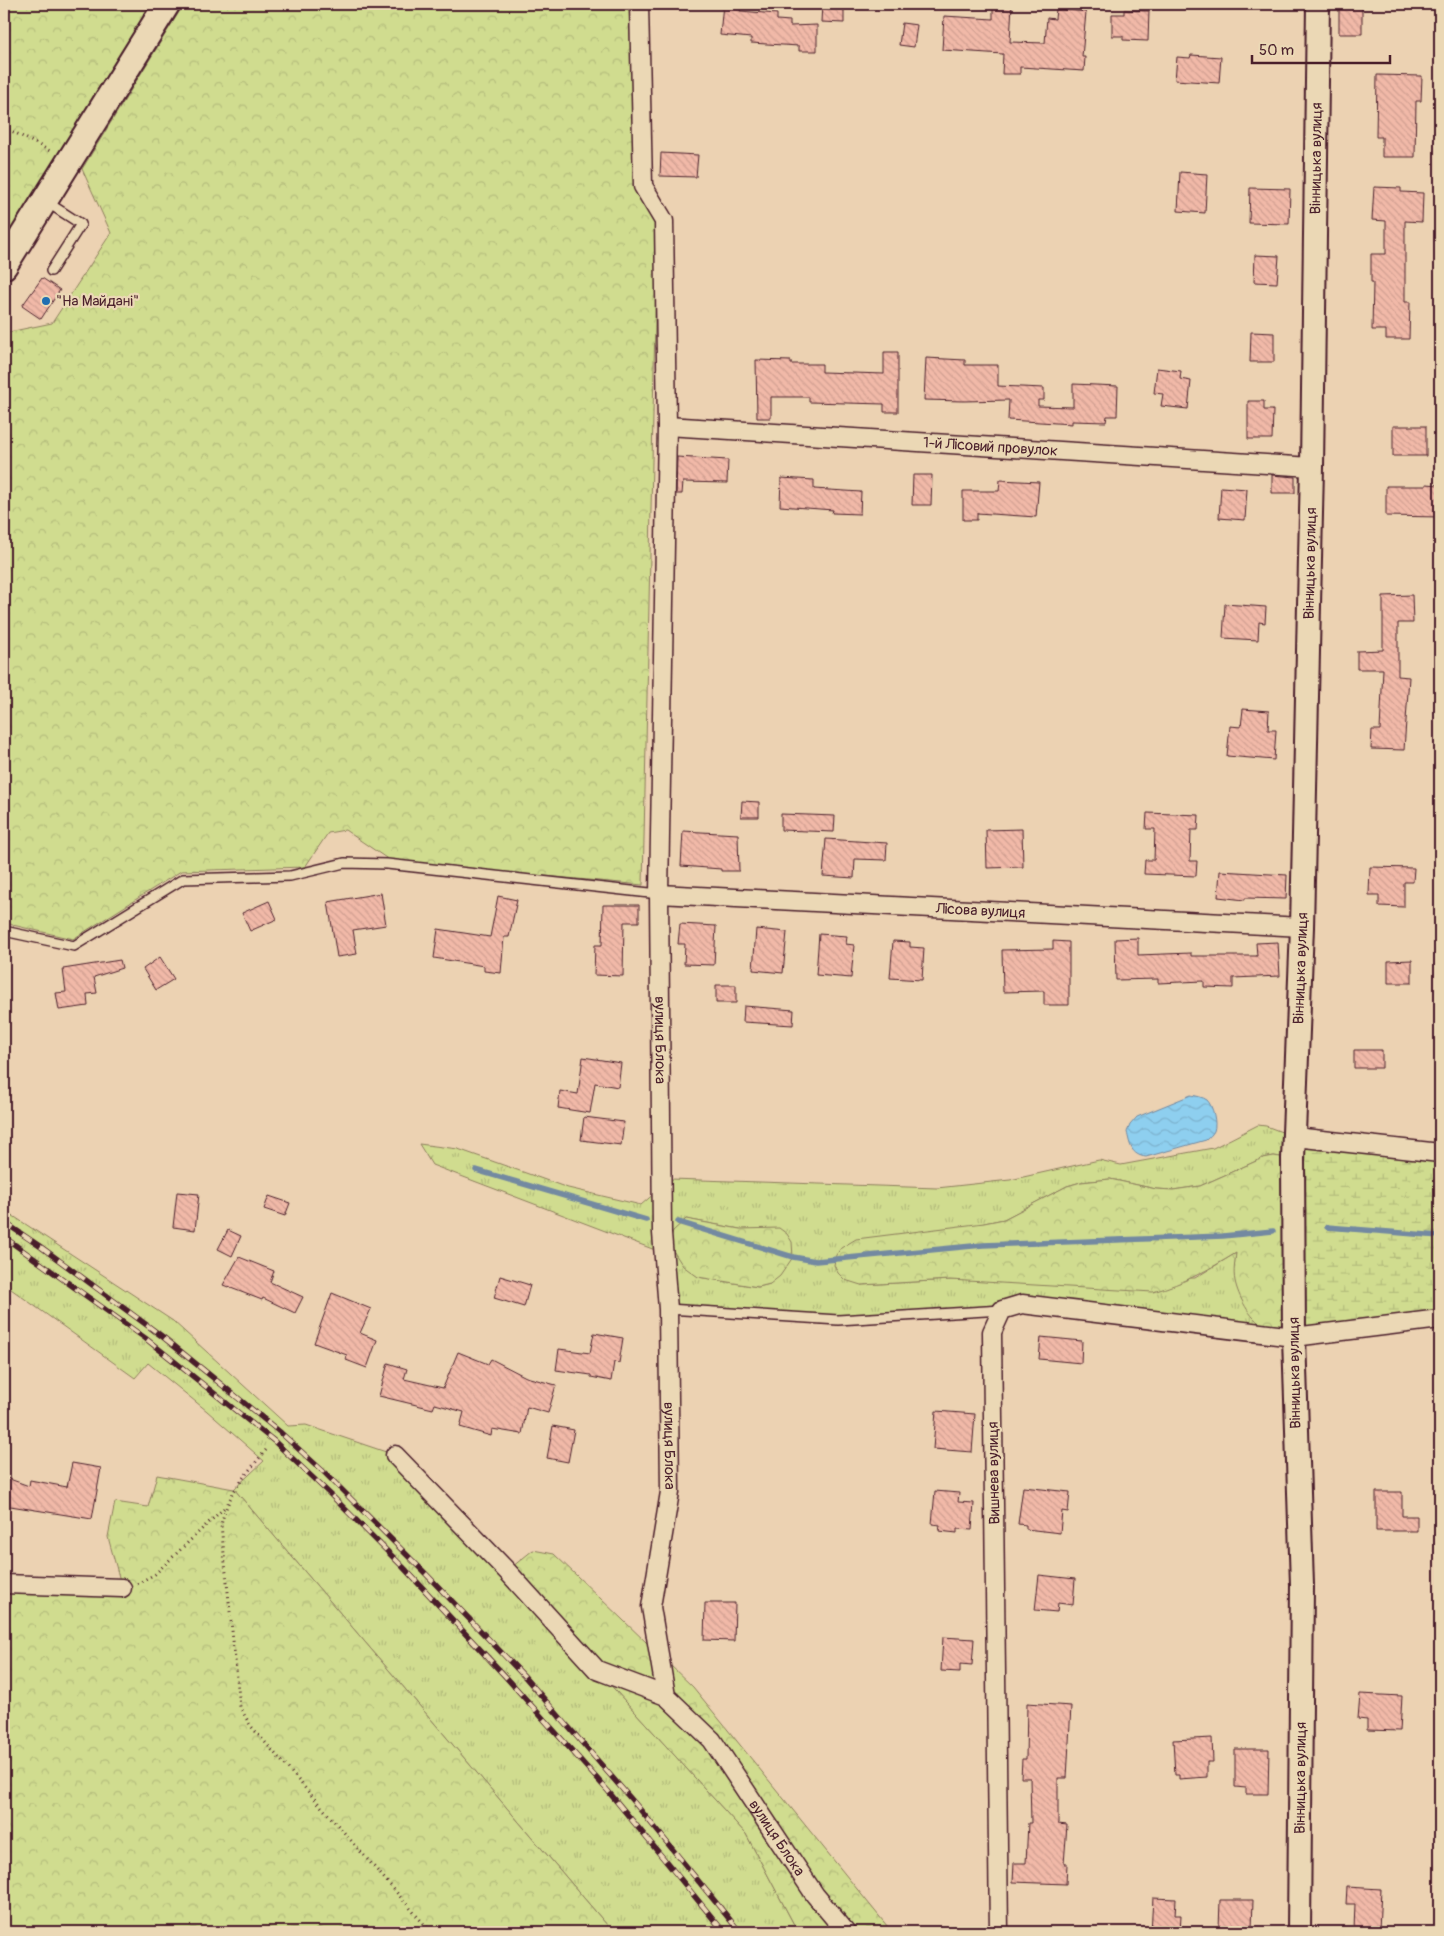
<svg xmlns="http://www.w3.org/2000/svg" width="1444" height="1936" font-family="Pangolin,sans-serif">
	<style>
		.grass { fill: url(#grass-tufts); stroke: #8d7e5d; fill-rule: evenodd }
		.forest { fill: url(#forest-crowns); stroke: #8d7e5d }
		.wetland { fill: url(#wetland-marsh); stroke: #8d7e5d }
		.water { fill: url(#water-waves); stroke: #7389a1 }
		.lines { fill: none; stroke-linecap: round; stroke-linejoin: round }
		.stream { stroke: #7389a1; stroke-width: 5.5 }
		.building { fill: url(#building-back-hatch); stroke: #4a1f2b }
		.service-casing { stroke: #4a1f2b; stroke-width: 12 }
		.minor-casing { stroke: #4a1f2b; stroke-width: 21 }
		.tertiary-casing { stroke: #4a1f2b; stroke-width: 26 }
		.secondary-casing { stroke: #4a1f2b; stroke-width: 29 }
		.path { stroke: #4a1f2b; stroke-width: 3; stroke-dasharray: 1 4; stroke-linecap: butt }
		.service { stroke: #ebd8b5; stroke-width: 9 }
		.minor { stroke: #ebd8b5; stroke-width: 18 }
		.tertiary { stroke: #ebd8b5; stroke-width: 22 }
		.secondary { stroke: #ebd8b5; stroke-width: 25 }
		.rail-casing { stroke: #4a1f2b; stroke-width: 5.5 }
		.rail { stroke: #ebd8b5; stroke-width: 4; stroke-dasharray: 11; stroke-linecap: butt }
		.poi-dot { fill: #1f6fb2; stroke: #ebd8b5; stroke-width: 2 }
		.labels { text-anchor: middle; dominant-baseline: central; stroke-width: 4.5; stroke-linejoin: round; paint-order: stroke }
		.street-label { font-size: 15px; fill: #4a1f2b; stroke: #ebd8b5 }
		.poi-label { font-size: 15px; fill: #4a1f2b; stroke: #ebd8b5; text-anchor: start }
	</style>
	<defs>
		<pattern id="grass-tufts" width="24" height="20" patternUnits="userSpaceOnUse" patternTransform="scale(1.25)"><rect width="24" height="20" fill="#d0dc8f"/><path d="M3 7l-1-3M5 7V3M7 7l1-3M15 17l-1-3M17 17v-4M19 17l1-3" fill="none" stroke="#b4bc7c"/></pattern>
		<pattern id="forest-crowns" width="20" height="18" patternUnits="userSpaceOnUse" patternTransform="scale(1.25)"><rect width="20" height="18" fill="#d0dc8f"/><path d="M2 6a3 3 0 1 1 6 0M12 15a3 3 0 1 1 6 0" fill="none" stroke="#b4bc7c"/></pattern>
		<pattern id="wetland-marsh" width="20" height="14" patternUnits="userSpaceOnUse" patternTransform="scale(1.25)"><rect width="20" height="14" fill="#d0dc8f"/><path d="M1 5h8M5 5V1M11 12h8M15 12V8" fill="none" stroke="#b4bc7c"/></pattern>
		<pattern id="water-waves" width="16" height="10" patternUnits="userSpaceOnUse" patternTransform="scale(1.25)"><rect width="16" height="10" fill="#8ecfef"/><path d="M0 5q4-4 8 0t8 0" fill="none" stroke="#7cb1cd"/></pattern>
		<pattern id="building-back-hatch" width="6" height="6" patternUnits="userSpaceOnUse" patternTransform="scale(1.25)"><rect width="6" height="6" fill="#f1b9a8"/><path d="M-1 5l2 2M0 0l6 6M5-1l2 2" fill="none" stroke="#d09f91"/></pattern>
	</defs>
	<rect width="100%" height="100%" fill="#ecd2b2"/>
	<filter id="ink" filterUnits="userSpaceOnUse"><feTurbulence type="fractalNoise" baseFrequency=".02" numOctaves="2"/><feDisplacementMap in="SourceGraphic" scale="10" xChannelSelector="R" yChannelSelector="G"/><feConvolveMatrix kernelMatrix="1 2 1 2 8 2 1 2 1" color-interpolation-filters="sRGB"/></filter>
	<g filter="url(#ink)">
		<path class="grass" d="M 1258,1125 L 1266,1126 L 1295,1137 L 1293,1159 L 1274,1156 L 1263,1158 L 1200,1186 L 1173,1190 L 1156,1189 L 1110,1179 L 1081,1182 L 1067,1186 L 1004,1219 L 984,1223 L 861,1285 L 950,1280 L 1195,1278 L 1236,1253 C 1232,1280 1242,1307 1263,1326 L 1022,1304 L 838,1320 L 668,1309 L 663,1253 L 432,1165 L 419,1144 L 458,1149 L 568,1188 L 641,1205 L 671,1179 L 937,1188 L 1010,1180 L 1099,1160 L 1121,1165 L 1213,1148 ZM 686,1219 L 740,1229 L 770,1284 L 758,1287 L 698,1277 Z
			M 4,1210 L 173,1321 L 288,1426 L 306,1425 L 395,1455 L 507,1571 L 746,1834 L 798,1932 L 613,1932 L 234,1489 L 264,1461 L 207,1411 L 148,1363 L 135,1378 L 4,1284 Z"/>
		<path class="forest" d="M 4,4 L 158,4 L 4,250 Z
			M 184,4 L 629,4 L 636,190 L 657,227 L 643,885 L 392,862 L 345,830 L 328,833 L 305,867 L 181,871 L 73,939 L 4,923 L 4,333 L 52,323 L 111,233 L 82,169 Z
			M 1274,1156 L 1293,1159 L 1294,1337 C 1284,1334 1273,1331 1264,1326 C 1250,1319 1238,1296 1235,1281 C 1233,1271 1235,1263 1236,1253 C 1208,1270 1185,1283 1153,1292 L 950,1280 L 861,1285 L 845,1280 L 838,1273 L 834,1265 L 836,1255 L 841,1248 L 856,1239 L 984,1223 L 1004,1219 L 1067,1186 L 1081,1182 L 1110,1179 L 1156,1189 L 1173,1190 L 1200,1186 L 1263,1158 Z
			M 686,1219 L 740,1229 L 779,1228 L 787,1234 L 792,1242 L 793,1257 L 780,1276 L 770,1284 L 758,1287 L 698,1277 L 683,1266 L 672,1249 L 670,1240 L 673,1231 Z
			M 157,1475 L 234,1489 L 613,1932 L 4,1932 L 4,1584 L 122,1588 L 108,1537 L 115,1502 L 148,1507 Z
			M 533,1550 L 554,1554 L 693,1687 L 892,1932 L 798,1932 L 746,1834 L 507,1571 Z"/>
		<path class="wetland" d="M 1295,1137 L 1440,1153 L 1440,1319 L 1294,1337 Z"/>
		<path class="water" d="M 1191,1095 C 1196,1096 1203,1097 1207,1100 C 1213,1106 1217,1123 1214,1131 C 1212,1135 1209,1137 1206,1140 L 1146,1157 C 1131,1155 1130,1145 1127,1132 L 1130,1125 L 1137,1117 Z"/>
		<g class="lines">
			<path class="stream" d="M 476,1170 L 646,1220
				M 678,1222 L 793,1257 L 816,1261 L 983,1245 L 1223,1236 L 1273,1231
				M 1327,1227 L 1440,1236"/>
		</g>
		<path class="building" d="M 723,4 L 741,4 L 740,11 L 777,14 L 777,20 L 790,21 L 790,26 L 817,25 L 817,51 L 799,51 L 799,46 L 751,43 L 751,38 L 720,35 Z
			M 822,4 L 844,4 L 844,23 L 821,22 Z
			M 993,4 L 1012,4 L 1010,42 L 1045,43 L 1047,18 L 1055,19 L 1056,9 L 1086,12 L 1082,57 L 1085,57 L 1084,71 L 1020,67 L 1020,74 L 1002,74 L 1003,54 L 942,50 L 944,16 L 993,19 Z
			M 1339,4 L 1362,4 L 1362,34 L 1339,34 Z
			M 1124,10 L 1149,11 L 1148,41 L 1123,40 L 1123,36 L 1112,36 L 1112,14 L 1124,14 Z
			M 902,23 L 917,25 L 914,47 L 899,45 Z
			M 1191,55 L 1221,57 L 1219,83 L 1175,80 L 1177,57 L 1190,58 Z
			M 1377,75 L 1422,76 L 1421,101 L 1416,101 L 1415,157 L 1382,157 L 1382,137 L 1376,137 Z
			M 661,153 L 698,155 L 696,177 L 660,176 Z
			M 1180,172 L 1207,174 L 1205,213 L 1178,211 Z
			M 1374,187 L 1401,188 L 1401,192 L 1423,193 L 1422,222 L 1405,221 L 1405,302 L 1410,302 L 1409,339 L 1386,339 L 1386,330 L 1372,330 L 1373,282 L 1371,282 L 1371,254 L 1386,254 L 1386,221 L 1372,220 Z
			M 1250,188 L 1290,189 L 1289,224 L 1249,223 Z
			M 1255,255 L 1279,256 L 1277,283 L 1254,282 Z
			M 42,278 L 60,290 L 41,319 L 22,306 Z
			M 1251,332 L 1274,333 L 1274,362 L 1250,362 Z
			M 884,352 L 898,352 L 898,412 L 884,412 L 884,404 L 809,402 L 809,397 L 771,397 L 771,418 L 757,418 L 756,360 L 791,361 L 791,364 L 822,364 L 822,372 L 884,374 Z
			M 926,358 L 965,360 L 965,365 L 998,365 L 998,386 L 1044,388 L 1044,400 L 1038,400 L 1038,406 L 1073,407 L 1073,384 L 1118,386 L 1117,416 L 1107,416 L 1106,422 L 1072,421 L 1072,424 L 1008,420 L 1009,400 L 963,401 L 924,400 Z
			M 1157,368 L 1181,371 L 1180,379 L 1191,381 L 1188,409 L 1161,406 L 1163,394 L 1154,393 Z
			M 1248,401 L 1264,401 L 1264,410 L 1273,410 L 1272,439 L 1248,439 Z
			M 1393,426 L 1426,426 L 1426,456 L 1393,456 Z
			M 677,457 L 728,460 L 727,483 L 683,482 L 682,494 L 676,494 Z
			M 913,475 L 932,475 L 931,505 L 912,505 Z
			M 1272,475 L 1295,477 L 1295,493 L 1272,493 Z
			M 781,478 L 814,480 L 814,489 L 861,492 L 860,514 L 832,513 L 833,510 L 780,506 Z
			M 1000,480 L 1039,482 L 1036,517 L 977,513 L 977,520 L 963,520 L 963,491 L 999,491 Z
			M 1426,484 L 1440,485 L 1440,517 L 1386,516 L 1386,486 L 1426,486 Z
			M 1221,487 L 1247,489 L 1245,520 L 1219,518 Z
			M 1412,595 L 1413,623 L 1398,623 L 1398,676 L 1409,677 L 1404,750 L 1371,749 L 1372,730 L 1380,730 L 1383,669 L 1357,669 L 1357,651 L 1383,650 L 1383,596 Z
			M 1225,604 L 1266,607 L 1265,623 L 1259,622 L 1258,640 L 1223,638 Z
			M 1243,709 L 1269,711 L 1268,730 L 1276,730 L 1274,760 L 1227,756 L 1230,726 L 1241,727 Z
			M 742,801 L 759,802 L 759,817 L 741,817 Z
			M 1147,813 L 1199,815 L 1198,830 L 1191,830 L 1190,861 L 1197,861 L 1196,876 L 1144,874 L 1145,860 L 1154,860 L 1155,829 L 1146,829 Z
			M 781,814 L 835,816 L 834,832 L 781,830 Z
			M 1022,829 L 1023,867 L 987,868 L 986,830 Z
			M 683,831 L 738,834 L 739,871 L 721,871 L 721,869 L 681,866 Z
			M 826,839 L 887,843 L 886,860 L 855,859 L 854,878 L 823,876 Z
			M 1370,867 L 1414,868 L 1413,882 L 1404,882 L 1404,907 L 1379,906 L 1379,895 L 1369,895 Z
			M 1220,871 L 1287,875 L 1286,899 L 1245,898 L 1245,900 L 1218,897 Z
			M 381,893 L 386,925 L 353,930 L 357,954 L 337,957 L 328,902 Z
			M 498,896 L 517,900 L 509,937 L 504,937 L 501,973 L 484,971 L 484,966 L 434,958 L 438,929 L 490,937 Z
			M 269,901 L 277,919 L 250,931 L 242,913 Z
			M 603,905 L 639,905 L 639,922 L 624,922 L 623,976 L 594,975 L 595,945 L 602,945 Z
			M 680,924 L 716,926 L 714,965 L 684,964 L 685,944 L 678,944 Z
			M 756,929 L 787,932 L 783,973 L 753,970 Z
			M 819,934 L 847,936 L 846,944 L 854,945 L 851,978 L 816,975 Z
			M 1138,938 L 1138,955 L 1191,953 L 1191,956 L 1257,956 L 1256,943 L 1278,942 L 1280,976 L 1233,978 L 1233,988 L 1204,987 L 1204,981 L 1158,983 L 1158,979 L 1116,980 L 1115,939 Z
			M 893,941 L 910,942 L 910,947 L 924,948 L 922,980 L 890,978 Z
			M 1053,941 L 1069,942 L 1069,1005 L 1044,1005 L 1044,991 L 1003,992 L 1002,950 L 1053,949 Z
			M 160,957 L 174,979 L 156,990 L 143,969 Z
			M 120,960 L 122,968 L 94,977 L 97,993 L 87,994 L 88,1006 L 59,1010 L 56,993 L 66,992 L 63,969 Z
			M 1412,960 L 1412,983 L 1388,983 L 1388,961 Z
			M 716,985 L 736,985 L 736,1003 L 716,1003 Z
			M 744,1006 L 794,1010 L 793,1025 L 743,1022 Z
			M 1354,1050 L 1382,1050 L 1382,1068 L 1354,1068 Z
			M 583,1057 L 621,1063 L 618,1087 L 595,1083 L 590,1113 L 558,1108 L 560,1091 L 578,1094 Z
			M 584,1117 L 624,1122 L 621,1145 L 581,1140 Z
			M 177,1192 L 199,1194 L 195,1230 L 173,1227 Z
			M 269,1196 L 290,1203 L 285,1216 L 264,1209 Z
			M 228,1230 L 241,1236 L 232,1256 L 218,1249 Z
			M 239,1257 L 274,1271 L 270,1282 L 303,1297 L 295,1313 L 263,1298 L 262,1300 L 223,1285 Z
			M 500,1276 L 530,1285 L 524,1307 L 494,1298 Z
			M 332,1293 L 371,1309 L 360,1333 L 377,1340 L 367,1368 L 346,1360 L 347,1355 L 314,1343 Z
			M 594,1333 L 623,1338 L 619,1363 L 614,1362 L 611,1381 L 591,1377 L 591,1375 L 556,1370 L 559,1349 L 590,1353 Z
			M 1041,1337 L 1082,1341 L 1081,1363 L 1039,1359 Z
			M 458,1352 L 488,1364 L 491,1359 L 526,1377 L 556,1385 L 548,1413 L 527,1407 L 522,1434 L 492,1429 L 491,1436 L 460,1427 L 464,1412 L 435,1404 L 433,1409 L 379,1396 L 388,1363 L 407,1369 L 404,1379 L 443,1388 Z
			M 936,1411 L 975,1414 L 972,1452 L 933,1449 Z
			M 553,1426 L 574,1430 L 568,1462 L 547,1458 Z
			M 72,1463 L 101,1468 L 92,1519 L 4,1505 L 4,1477 L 29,1486 L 30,1480 L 67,1487 Z
			M 1023,1487 L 1070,1492 L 1068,1512 L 1062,1511 L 1060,1533 L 1026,1529 L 1026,1525 L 1018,1524 Z
			M 935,1491 L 959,1493 L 958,1502 L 974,1503 L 972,1530 L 957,1529 L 957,1533 L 939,1531 L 940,1525 L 932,1524 Z
			M 1376,1492 L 1402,1492 L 1402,1516 L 1417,1516 L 1417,1531 L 1376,1531 Z
			M 1039,1575 L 1075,1579 L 1073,1605 L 1058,1603 L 1057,1612 L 1035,1610 Z
			M 705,1603 L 735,1603 L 734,1641 L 704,1640 Z
			M 943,1637 L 974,1639 L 972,1665 L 960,1664 L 960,1672 L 941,1671 Z
			M 1360,1694 L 1402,1696 L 1400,1731 L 1367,1730 L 1367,1720 L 1358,1719 Z
			M 1027,1703 L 1071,1706 L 1067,1778 L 1058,1778 L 1058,1824 L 1067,1825 L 1064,1864 L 1067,1864 L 1066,1884 L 1013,1882 L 1014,1863 L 1026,1863 L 1028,1823 L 1031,1823 L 1030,1778 L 1021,1778 L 1022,1759 L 1026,1759 Z
			M 1212,1738 L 1213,1762 L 1207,1762 L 1207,1777 L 1179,1779 L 1179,1775 L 1175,1775 L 1173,1740 Z
			M 1235,1749 L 1269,1749 L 1268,1794 L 1246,1794 L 1246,1788 L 1235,1787 Z
			M 1347,1887 L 1381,1889 L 1379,1930 L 1354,1929 L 1355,1904 L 1346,1904 Z
			M 1153,1898 L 1176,1899 L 1175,1915 L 1181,1915 L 1180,1932 L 1151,1932 Z
			M 1220,1900 L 1253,1900 L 1252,1929 L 1219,1929 Z"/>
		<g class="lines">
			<g class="service-casing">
				<path id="service" d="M 45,201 L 81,224 L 51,271
					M 4,931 L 74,946 L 183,879 L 290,876 L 344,863 L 387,864 L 659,894
					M 668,1309 L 838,1320 L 1002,1310"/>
			</g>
			<g class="minor-casing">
				<g id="minor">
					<path id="s1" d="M 639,4 L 643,186 L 664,221 L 667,426 L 659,894 L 662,1233 L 668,1309 L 670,1492 L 651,1607 L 666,1696 L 712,1740 L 815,1895 L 846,1932"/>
					<path id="s2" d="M 667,426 L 1312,467"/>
					<path id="s3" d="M 659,894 L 1302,927"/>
					<path d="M 1295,1137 L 1440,1153"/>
					<path d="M 395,1455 L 507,1571 L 597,1670 L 666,1696"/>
					<path d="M 4,1584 L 122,1588"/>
					<path d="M 999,1932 L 992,1332 L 1002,1310 L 1022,1304 L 1294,1337 L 1440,1319"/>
				</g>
			</g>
			<g class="tertiary-casing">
				<g id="tertiary">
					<path id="s4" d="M 1299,1932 L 1302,1585 L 1294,1337 L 1293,1159 L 1302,927 L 1312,467 L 1318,4"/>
				</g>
			</g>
			<g class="secondary-casing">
				<path id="secondary" d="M 4,266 L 167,4"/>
			</g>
			<path class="path" d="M 4,127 L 52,152
				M 266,1450 C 244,1477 229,1491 221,1525 L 240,1707 L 250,1725 L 431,1932
				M 137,1584 L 155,1574 L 224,1508"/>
			<use href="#service" class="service"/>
			<use href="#minor" class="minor"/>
			<use href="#tertiary" class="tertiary"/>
			<use href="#secondary" class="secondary"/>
			<g class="rail-casing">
				<path id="rail" d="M 4,1222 L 41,1247 L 163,1337 L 281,1433 L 326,1474 L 426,1574 L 525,1677 L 638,1807 L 740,1932
					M 4,1237 L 145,1338 L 274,1441 L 331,1495 L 403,1567 L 505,1676 L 608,1791 L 724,1932"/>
			</g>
			<use href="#rail" class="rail"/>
		</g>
	</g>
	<circle class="poi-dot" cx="46" cy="301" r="5"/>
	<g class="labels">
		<g class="street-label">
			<text stroke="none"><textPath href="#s4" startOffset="1774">Вінницька вулиця</textPath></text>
			<text stroke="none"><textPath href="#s2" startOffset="324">1-й Лісовий провулок</textPath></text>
			<text stroke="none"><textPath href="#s4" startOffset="1369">Вінницька вулиця</textPath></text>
			<text stroke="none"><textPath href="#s3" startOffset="322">Лісова вулиця</textPath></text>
			<text stroke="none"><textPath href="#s4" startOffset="964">Вінницька вулиця</textPath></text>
			<text stroke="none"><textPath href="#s1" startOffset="1042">вулиця Блока</textPath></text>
			<text transform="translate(1295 1373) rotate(-91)">Вінницька вулиця</text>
			<text stroke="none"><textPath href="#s1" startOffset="1448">вулиця Блока</textPath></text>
			<text transform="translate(994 1473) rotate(-91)">Вишнева вулиця</text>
			<text stroke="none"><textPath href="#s4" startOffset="154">Вінницька вулиця</textPath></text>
			<text stroke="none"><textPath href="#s1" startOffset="1882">вулиця Блока</textPath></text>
		</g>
		<g class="poi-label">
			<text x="56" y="301">"На Майдані"</text>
		</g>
	</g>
	<rect width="1444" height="1936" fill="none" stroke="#ebd8b5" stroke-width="20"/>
	<rect x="10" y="10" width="1424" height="1916" fill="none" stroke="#4a1f2b" stroke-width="2" filter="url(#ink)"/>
	<path d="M1252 55v8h138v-8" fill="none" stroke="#4a1f2b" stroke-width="2.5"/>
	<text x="1259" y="55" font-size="15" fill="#4a1f2b" stroke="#ebd8b5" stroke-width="4" paint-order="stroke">50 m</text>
</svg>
